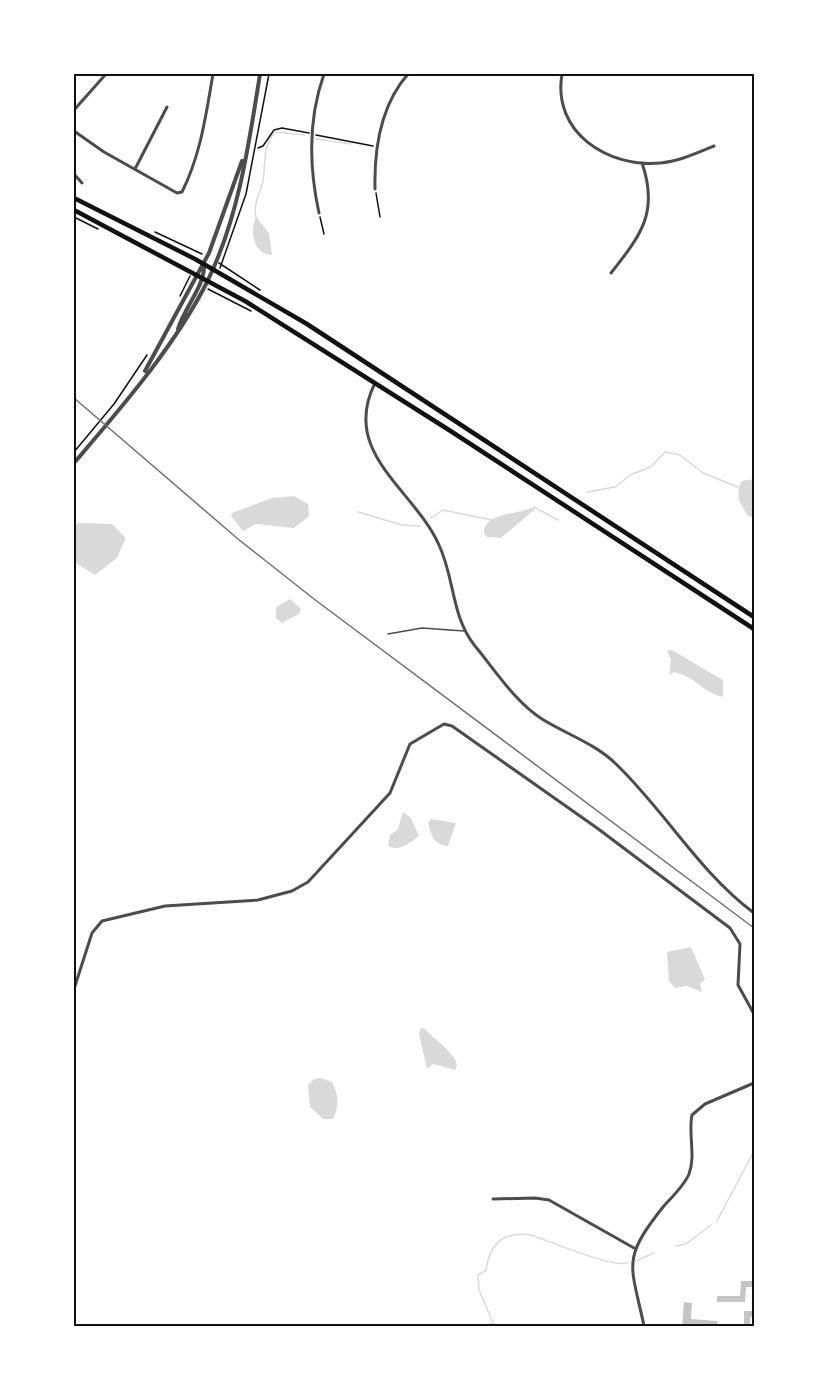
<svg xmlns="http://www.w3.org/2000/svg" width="828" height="1400" font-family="'Golos Text',sans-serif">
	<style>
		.water { fill: #d9d9d9 }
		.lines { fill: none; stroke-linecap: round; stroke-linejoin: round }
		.stream { stroke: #d9d9d9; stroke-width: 1.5 }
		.building { fill: #c4c4c4 }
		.path { stroke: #111; stroke-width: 1.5 }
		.service { stroke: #4c4c4c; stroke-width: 1.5 }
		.minor { stroke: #4c4c4c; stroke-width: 3 }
		.tertiary { stroke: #4c4c4c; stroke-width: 4 }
		.secondary { stroke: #111; stroke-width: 4.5 }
		.tram { stroke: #707070; stroke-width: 1.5 }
		.neatline { fill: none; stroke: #111; stroke-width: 2 }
	</style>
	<rect width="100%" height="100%" fill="#fff"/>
	<path class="water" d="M 256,217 L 269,233 L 272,255 C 254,255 249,231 256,217 Z
		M 754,479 L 754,518 L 748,516 C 740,504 734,494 742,481 Z
		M 294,496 L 308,504 L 309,516 L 294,528 L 256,524 L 243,531 L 231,516 L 232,513 L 272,498 Z
		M 531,508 L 534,510 L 501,538 L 487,537 L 484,533 C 484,513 516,515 531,508 Z
		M 77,523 L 112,524 L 126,538 L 117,558 L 95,575 L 74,562 L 74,531 Z
		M 290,599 L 301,609 L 299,614 L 282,623 L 276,618 L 276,607 Z
		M 672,650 L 723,680 L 723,697 C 704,693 694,676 674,672 L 669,675 L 671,660 L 667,651 Z
		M 403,812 L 411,818 L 419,836 C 410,843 399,852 388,846 L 390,835 L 398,829 Z
		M 431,819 L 456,823 L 448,846 C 433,844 432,837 428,823 Z
		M 691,947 L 705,979 L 700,984 L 702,992 L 687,986 L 675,988 L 669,981 L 667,952 Z
		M 421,1028 L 425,1029 C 434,1039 455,1053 457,1065 L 455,1070 L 433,1064 L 427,1069 L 419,1034 Z
		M 321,1078 L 332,1082 C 339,1094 339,1107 333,1119 L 323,1119 L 310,1107 L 308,1085 L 314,1079 Z"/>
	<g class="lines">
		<path class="stream" d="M 316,139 L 351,144
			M 256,217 C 253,203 260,194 263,181 C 266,164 262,144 276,132 L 305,135
			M 587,492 L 615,487 L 632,474 L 651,467 L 665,452 L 680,455 L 703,473 L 738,487
			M 533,510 L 534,507 L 558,520
			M 358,512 L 402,525 L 420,526
			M 431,518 L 443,510 L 492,520
			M 717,1221 L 754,1151
			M 676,1246 L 686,1244 L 711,1225
			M 636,1261 L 654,1253
			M 485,1326 L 493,1323 L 479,1290 L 478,1275 L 486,1270 C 490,1243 503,1231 531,1235 C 549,1241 613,1268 627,1263"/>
	</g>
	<path class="building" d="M 741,1281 L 754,1281 L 754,1287 L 746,1287 L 745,1302 L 717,1302 L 717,1296 L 740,1296 Z
		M 684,1302 L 692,1303 L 691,1319 L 718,1321 L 717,1326 L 682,1326 Z
		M 744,1311 L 754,1311 L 754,1317 L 750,1317 L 750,1326 L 744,1326 Z"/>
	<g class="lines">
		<path class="path" d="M 316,135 L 373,146
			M 258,148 L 263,146 L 274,130 L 282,128 L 309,133
			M 376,193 L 380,217
			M 74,217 L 98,229
			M 320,217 L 324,234
			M 155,232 L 202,254
			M 219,263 L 260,290
			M 220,268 L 246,194 L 269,74
			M 208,289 L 251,311
			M 180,296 L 190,276
			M 74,452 L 114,404 L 147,355"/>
		<path class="service" d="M 388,634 L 422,628 L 464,631"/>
		<path class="minor" d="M 562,74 C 552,132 607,168 661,163 C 680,161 697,153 714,146
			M 74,110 L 106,74
			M 74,131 L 104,152 L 177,193 L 182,192 C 201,154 206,114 213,74
			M 135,169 L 167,107
			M 74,174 L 82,183
			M 375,189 C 374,149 380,106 408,74
			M 319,213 C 309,167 308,119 324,74
			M 611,273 C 641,235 659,212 642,163
			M 375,383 C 340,453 414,489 439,545 C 455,579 451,616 475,646 C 495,670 516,703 542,719 C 566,734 596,744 616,764 C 665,811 699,872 754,913
			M 74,989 L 92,933 L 102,921 L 165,906 L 258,900 L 292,891 L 308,882 L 390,793 L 410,744 L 444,724 L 452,726 L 597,828 L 730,928 L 740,944 L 738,985 L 754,1014
			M 493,1199 L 535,1198 L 549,1200 L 634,1248
			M 644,1326 C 631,1264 621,1260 663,1207 C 671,1198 684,1186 689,1174 C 696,1156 688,1134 692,1115 L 705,1104 L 754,1083"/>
		<path class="tertiary" d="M 178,329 C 184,308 205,286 204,265
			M 145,371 L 209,253 L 242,161
			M 74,463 C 121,408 176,345 208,280 C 239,216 249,143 260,74"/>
		<path class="secondary" d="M 74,198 L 195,259 L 307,324 L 754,617
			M 74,210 L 245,301 L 449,430 L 754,629"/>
		<path class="tram" d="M 74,398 L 238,539 L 314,599 L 754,928"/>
	</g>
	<rect width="828" height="1400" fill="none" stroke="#ffffff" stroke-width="150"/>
	<rect x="75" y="75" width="678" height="1250" class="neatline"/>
</svg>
